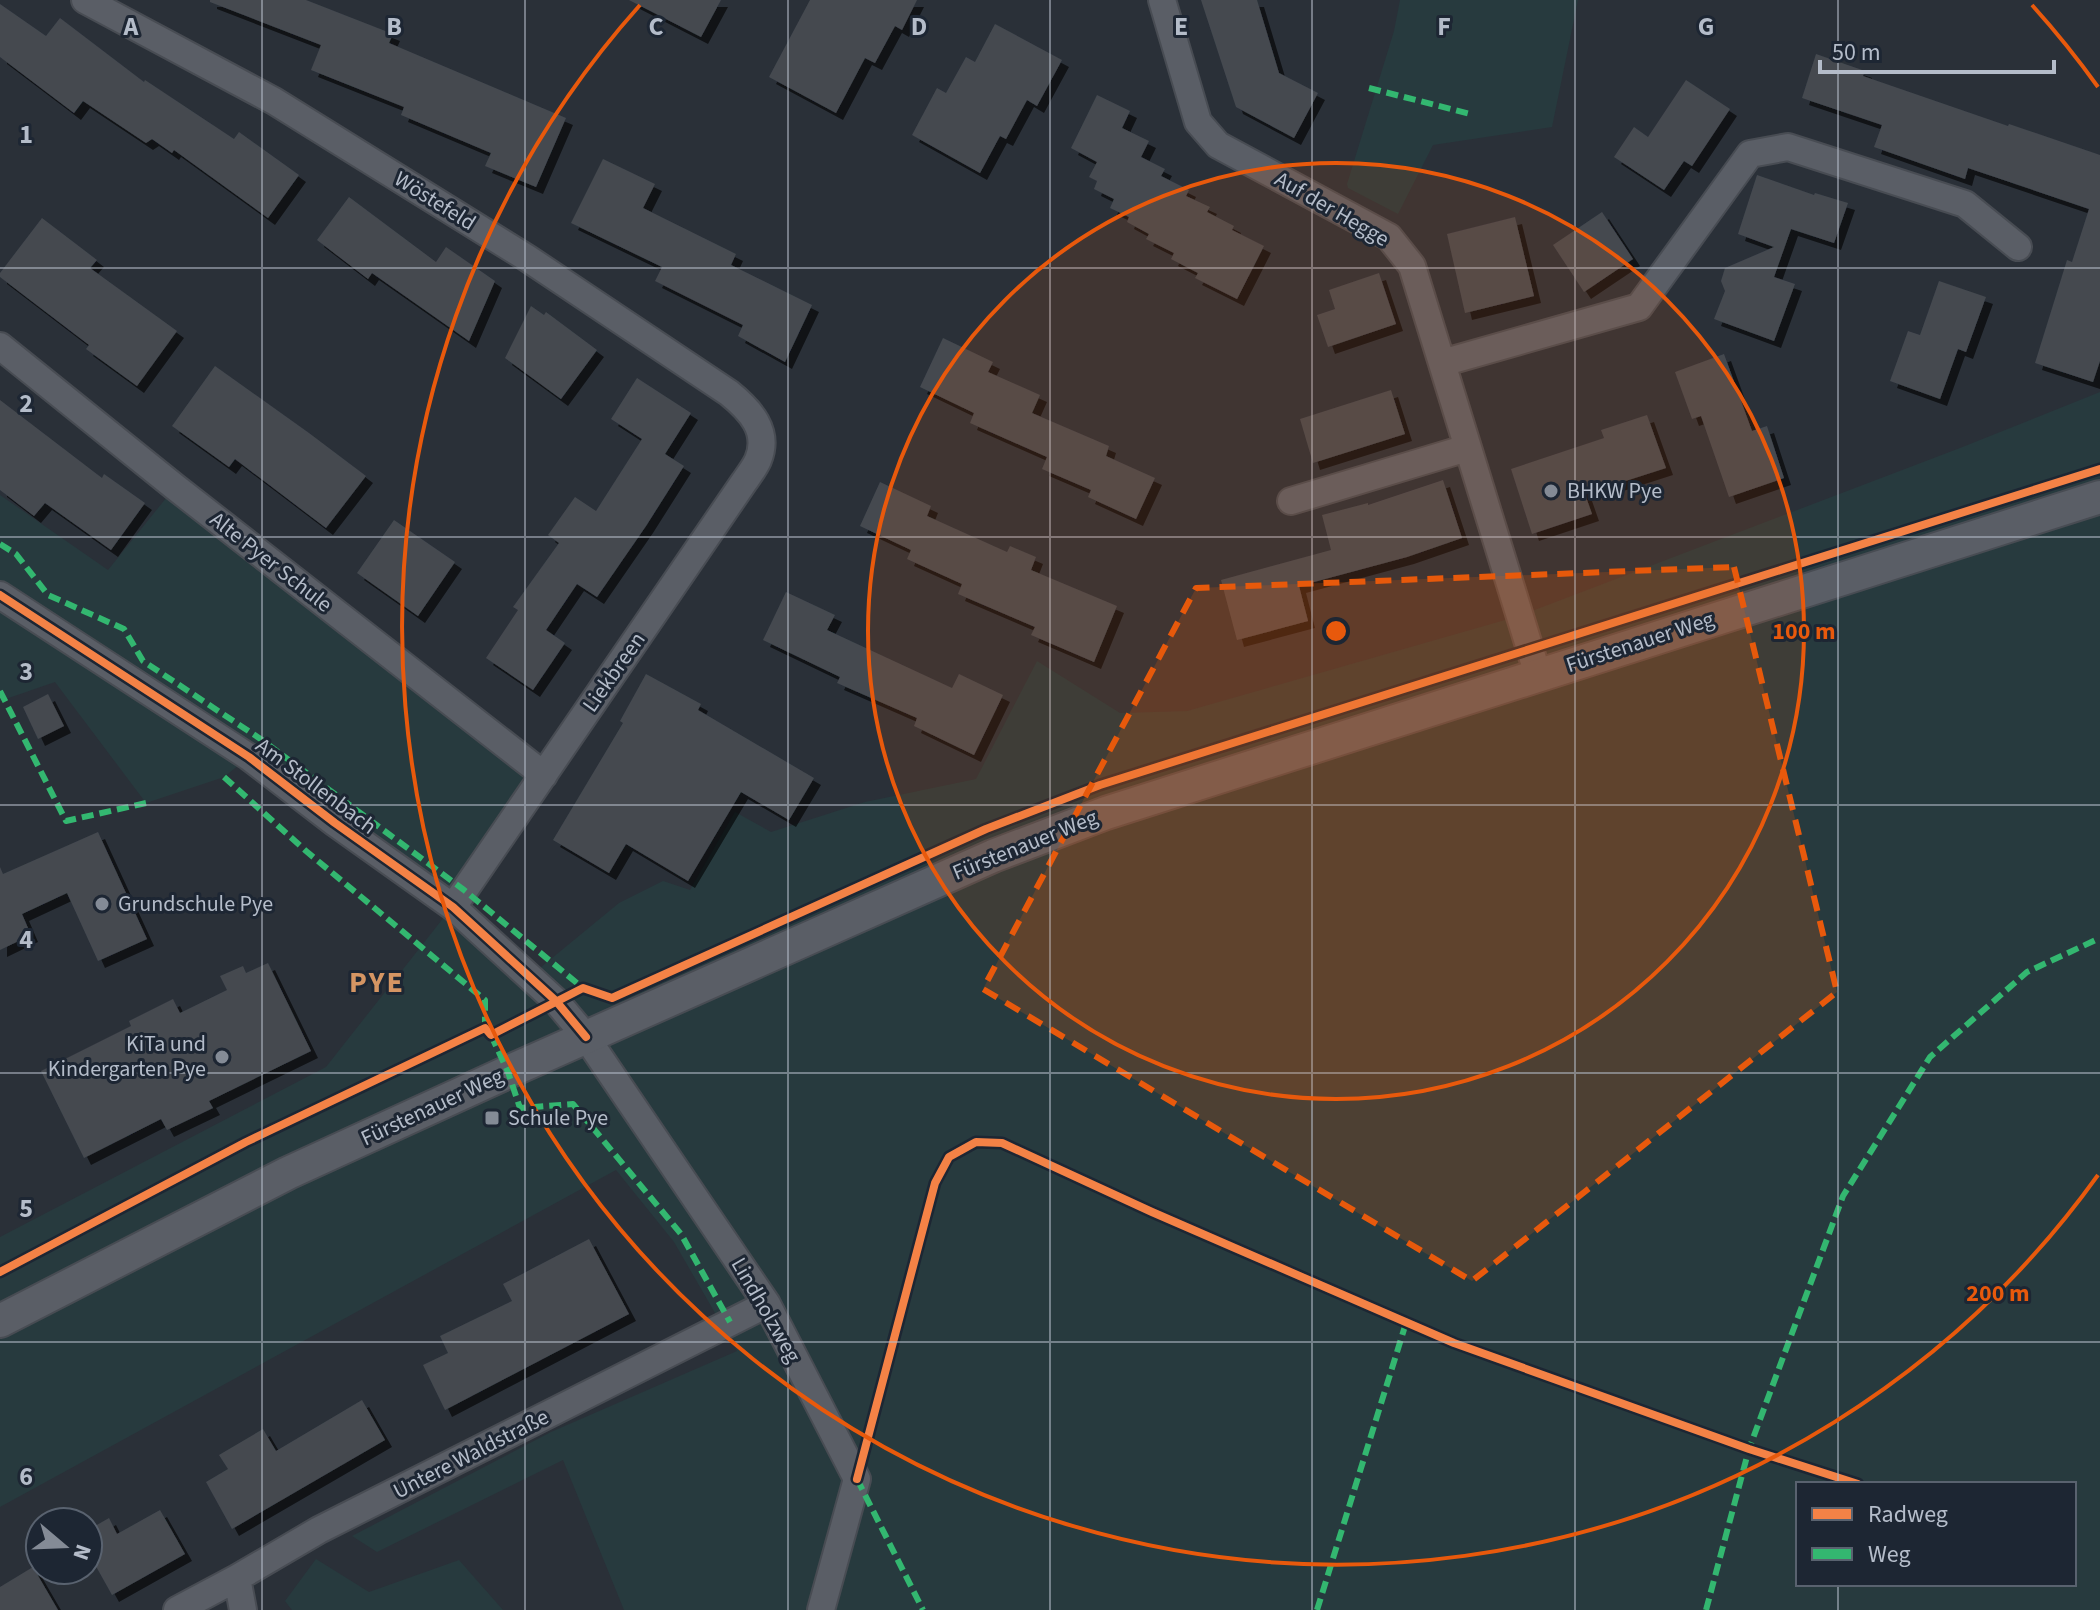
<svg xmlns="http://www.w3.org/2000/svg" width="2100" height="1610" font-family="'Source Sans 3',sans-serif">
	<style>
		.green { fill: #273a3e; fill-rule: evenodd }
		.building { fill: #444950; filter: url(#shadow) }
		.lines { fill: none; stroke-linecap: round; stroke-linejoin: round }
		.minor-casing { stroke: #484c53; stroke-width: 30 }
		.tertiary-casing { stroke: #484c53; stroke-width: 36 }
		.minor { stroke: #5a5e66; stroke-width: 26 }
		.tertiary { stroke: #5a5e66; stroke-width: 32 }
		.quiet { stroke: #33b770; stroke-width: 6; stroke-dasharray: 12 6; stroke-linecap: butt }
		.cycleway-casing { stroke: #1d2633; stroke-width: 13 }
		.cycleway { stroke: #f48246; stroke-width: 8 }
		.marked { fill: #e8590c; fill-opacity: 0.2; stroke: #e8590c; stroke-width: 6; stroke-dasharray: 16 10; stroke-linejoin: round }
		.grid { fill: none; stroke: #b4bcc9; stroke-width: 2; stroke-opacity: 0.55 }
		.ring { fill: none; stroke: #e8590c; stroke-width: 4 }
		.poi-dot { fill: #848b96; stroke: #1d2633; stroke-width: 3 }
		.labels { text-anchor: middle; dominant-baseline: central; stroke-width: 6; stroke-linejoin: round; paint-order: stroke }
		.street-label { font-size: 22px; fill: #b4bcc9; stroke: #1d2633 }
		.poi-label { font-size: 22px; fill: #b4bcc9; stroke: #1d2633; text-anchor: start }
		.district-label { font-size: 30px; font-weight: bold; letter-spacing: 2px; fill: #d59563; stroke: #1d2633 }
		.grid-label { font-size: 26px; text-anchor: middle; font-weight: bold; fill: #b4bcc9; stroke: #1d2633; stroke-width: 6; stroke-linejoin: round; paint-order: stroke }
		.centre { fill: #e8590c; stroke: #1d2633; stroke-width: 4 }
		.ring-label { font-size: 24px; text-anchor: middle; font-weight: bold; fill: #e8590c; stroke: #1d2633; stroke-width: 6; stroke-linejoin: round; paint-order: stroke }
	</style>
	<defs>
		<filter id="shadow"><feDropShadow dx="7" dy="7" stdDeviation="0" flood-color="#0009"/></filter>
	</defs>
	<rect width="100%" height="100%" fill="#2a3038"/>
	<path class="green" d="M 1400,0 L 1578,0 L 1552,127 L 1433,145 L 1398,214 L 1348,188 L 1347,184 L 1394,31 Z
		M 2100,392 L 2100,1610 L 624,1610 L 563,1460 L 377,1552 L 352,1536 L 551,1432 L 737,1351 L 674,1242 L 616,1170 L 0,1507 L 0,1237 L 326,1067 L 452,907 L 249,757 L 224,777 L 146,803 L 55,682 L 0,701 L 0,495 L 108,570 L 175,487 L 544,775 L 453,906 L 529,977 L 619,903 L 663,881 L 690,890 L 735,812 L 771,832 L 865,802 L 976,779 L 1037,661 L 1120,713 L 1187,711 L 1519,616 L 1960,448 ZM 1798,1484 L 2074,1484 L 2074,1584 L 1798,1584 Z
		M 316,1559 L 369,1592 L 459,1560 L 503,1610 L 292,1610 L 285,1601 Z"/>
	<path class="building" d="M 210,0 L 306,0 L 393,34 L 389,43 L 566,118 L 536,187 L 485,166 L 491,153 L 401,115 L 404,107 L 311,70 L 321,45 L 210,2 Z
		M 629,0 L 721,0 L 701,37 Z
		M 810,0 L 917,0 L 902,30 L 895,26 L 875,63 L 865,58 L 836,113 L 769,77 Z
		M 1201,0 L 1257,0 L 1279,73 L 1318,93 L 1294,138 L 1236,107 Z
		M 0,4 L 46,36 L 60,18 L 144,82 L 145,80 L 234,139 L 239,132 L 299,175 L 268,218 L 174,150 L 172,153 L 152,139 L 146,143 L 83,101 L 74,113 L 0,57 Z
		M 995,24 L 1062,60 L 1037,106 L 1027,100 L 1006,139 L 1000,136 L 980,173 L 912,135 L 937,88 L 946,93 L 966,57 L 975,62 Z
		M 1816,54 L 1865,71 L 1863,76 L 2008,126 L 2009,124 L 2100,155 L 2100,361 L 2093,382 L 2035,363 L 2067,260 L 2072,262 L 2089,209 L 1968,168 L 1965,179 L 1874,147 L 1882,125 L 1802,98 Z
		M 1686,80 L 1730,109 L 1692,166 L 1684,161 L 1664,190 L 1614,157 L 1634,127 L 1648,137 Z
		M 1097,95 L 1130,111 L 1122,128 L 1149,141 L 1141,157 L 1165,169 L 1161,176 L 1189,190 L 1186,196 L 1210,207 L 1207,212 L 1234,226 L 1232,230 L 1264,246 L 1237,299 L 1195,278 L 1198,273 L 1171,259 L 1174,253 L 1146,239 L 1149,234 L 1127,222 L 1129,217 L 1110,208 L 1114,199 L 1094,189 L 1097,181 L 1089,177 L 1097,162 L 1071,148 Z
		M 603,159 L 655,184 L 643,208 L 736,254 L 731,265 L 812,305 L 785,362 L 738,336 L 743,325 L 655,281 L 662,267 L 571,223 Z
		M 1757,175 L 1814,195 L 1815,193 L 1848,203 L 1834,243 L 1791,229 L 1774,277 L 1795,284 L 1774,341 L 1714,319 L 1725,291 L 1721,281 L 1725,268 L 1774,247 L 1738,234 Z
		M 349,197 L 436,262 L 446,247 L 495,281 L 469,341 L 372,273 L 368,279 L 317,240 Z
		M 1602,212 L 1633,259 L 1584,292 L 1553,245 Z
		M 1515,217 L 1534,296 L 1465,313 L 1447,234 Z
		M 42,218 L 97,260 L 90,268 L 177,331 L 137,386 L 86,349 L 89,345 L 0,277 L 0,273 Z
		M 1379,273 L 1396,324 L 1328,347 L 1317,315 L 1335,309 L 1329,290 Z
		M 1939,281 L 1986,297 L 1966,352 L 1958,349 L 1940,399 L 1890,381 L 1908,331 L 1920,335 Z
		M 531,306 L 544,315 L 546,312 L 597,350 L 561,399 L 505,358 Z
		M 943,338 L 993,362 L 988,372 L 1040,395 L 1032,413 L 1109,446 L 1106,456 L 1155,478 L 1136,519 L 1088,497 L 1091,490 L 1042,469 L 1047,457 L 970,423 L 974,413 L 920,387 Z
		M 1724,354 L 1752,431 L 1767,426 L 1784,478 L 1729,497 L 1701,416 L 1692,419 L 1675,372 Z
		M 215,366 L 309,433 L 366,476 L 326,528 L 235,459 L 229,467 L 172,426 Z
		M 637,378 L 691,413 L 665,454 L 684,466 L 646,526 L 597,597 L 577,584 L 546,630 L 565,643 L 533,690 L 486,658 L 518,610 L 513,607 L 559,543 L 548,535 L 575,497 L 596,511 L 642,439 L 611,419 Z
		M 1391,390 L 1405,434 L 1313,463 L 1300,419 Z
		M 0,400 L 102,478 L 104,474 L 145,503 L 111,550 L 45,503 L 34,516 L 0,490 Z
		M 1647,415 L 1666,468 L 1585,494 L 1592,514 L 1532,534 L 1511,469 L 1604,438 L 1601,430 Z
		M 1443,480 L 1462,538 L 1407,557 L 1299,586 L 1308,621 L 1237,640 L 1221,580 L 1331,550 L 1322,515 L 1368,503 L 1368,505 Z
		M 880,482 L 931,506 L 927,516 L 1007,552 L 1010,546 L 1036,557 L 1031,570 L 1117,606 L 1094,662 L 1031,635 L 1035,627 L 958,594 L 962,584 L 907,559 L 911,550 L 860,526 Z
		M 394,520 L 455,562 L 418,616 L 357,573 Z
		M 786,592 L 835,615 L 827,630 L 952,688 L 959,674 L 1003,695 L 974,755 L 914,726 L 917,718 L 837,683 L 840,677 L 763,640 Z
		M 646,674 L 701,704 L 698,710 L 814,778 L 789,820 L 741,792 L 688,881 L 626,844 L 609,873 L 553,840 L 623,723 L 620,721 Z
		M 48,694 L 64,726 L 38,739 L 23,707 Z
		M 98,832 L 147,939 L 98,961 L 67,893 L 22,914 L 31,935 L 0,950 L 0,867 L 3,874 Z
		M 268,963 L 311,1051 L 209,1101 L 213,1108 L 167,1130 L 161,1119 L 84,1158 L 41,1071 L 131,1026 L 129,1021 L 173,999 L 180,1013 L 227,990 L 220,976 L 243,966 L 246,973 Z
		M 589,1239 L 629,1314 L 445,1410 L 423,1365 L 448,1353 L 440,1336 L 512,1301 L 503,1284 Z
		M 362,1400 L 385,1440 L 232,1529 L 206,1482 L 228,1469 L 219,1455 L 263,1429 L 276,1451 Z
		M 160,1510 L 185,1554 L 112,1595 L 88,1552 L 88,1530 L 109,1518 L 117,1534 Z
		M 33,1567 L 58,1610 L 0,1610 L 0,1587 Z"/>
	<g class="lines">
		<g class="minor-casing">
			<path id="minor" d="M 85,0 L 274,101 L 527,258 L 729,393 C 750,410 770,431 758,460 C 755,467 749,475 744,482 L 453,907
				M 1162,0 L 1198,122 L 1218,145 L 1389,237 L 1412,266 L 1538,675
				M 0,346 L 175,487 L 544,775
				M 1442,363 L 1639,307 L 1750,154 L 1788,147 L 1965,204 L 2018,247
				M 1291,501 L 1467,448
				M 0,595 L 249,757 L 335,823 L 453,907 L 556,1001 L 586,1037 L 767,1304 L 857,1479 L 821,1610
				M 237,1578 L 243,1610
				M 177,1610 L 237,1578 L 319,1530 L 767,1304"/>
		</g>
		<g class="tertiary-casing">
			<path id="tertiary" d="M 0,1321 L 288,1173 L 508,1072 L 993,856 L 1106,813 L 2100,497"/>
		</g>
		<use href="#minor" class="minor"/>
		<use href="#tertiary" class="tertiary"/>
		<path class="quiet" d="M 1369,88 L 1470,114
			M 0,544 L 16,554 L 48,595 L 124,629 L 143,661 L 262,740 L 464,890 L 583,988
			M 0,691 L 66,821 L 146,803
			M 224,777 L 306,851 L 485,1000 L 485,1028
			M 491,1035 L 508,1072 L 520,1108 L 573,1104 L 681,1234 L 730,1322
			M 857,1479 L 923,1610
			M 1317,1610 L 1406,1323
			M 1706,1610 L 1749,1449 L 1843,1196 L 1930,1057 L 2027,972 L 2100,938"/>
		<g class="cycleway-casing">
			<path id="cycleway" d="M 0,595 L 249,757 L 335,823 L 453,907 L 556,1001 L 586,1037
				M 0,1272 L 246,1142 L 485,1028 L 491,1035 L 583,988 L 612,998 L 986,829 L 1100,785 L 2100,469
				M 857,1479 L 935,1183 L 949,1157 L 976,1142 L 1002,1143 L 1152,1212 L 1454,1343 L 1749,1449 L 1858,1484"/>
		</g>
		<use href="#cycleway" class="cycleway"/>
	</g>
	<path class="marked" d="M 1734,567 L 1837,992 L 1472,1281 L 983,989 L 1196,588 Z"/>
	<path class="grid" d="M 262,0 L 262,1610M 525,0 L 525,1610M 788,0 L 788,1610M 1050,0 L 1050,1610M 1312,0 L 1312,1610M 1575,0 L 1575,1610M 1838,0 L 1838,1484M 0,268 L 2100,268M 0,537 L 2100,537M 0,805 L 2100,805M 0,1073 L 2100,1073M 0,1342 L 2100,1342M 1838,1584 L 1838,1610"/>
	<circle cx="1336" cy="631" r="468" fill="#e8590c" fill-opacity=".12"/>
	<g class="ring">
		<circle cx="1336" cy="631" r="468"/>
		<path d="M2098 1175A936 936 0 1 1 640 5M2032 5A936 936 0 0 1 2098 87"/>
	</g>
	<g class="poi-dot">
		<circle cx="1551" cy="491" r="8"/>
		<circle cx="102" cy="904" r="8"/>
		<circle cx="222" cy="1057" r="8"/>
		<rect x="484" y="1110" width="16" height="16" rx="4"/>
	</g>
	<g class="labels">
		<g class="street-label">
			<text transform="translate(435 201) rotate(32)">Wöstefeld</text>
			<text transform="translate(1332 209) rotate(30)">Auf der Hegge</text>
			<text transform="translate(271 562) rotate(38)">Alte Pyer Schule</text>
			<text transform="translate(1640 642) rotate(-18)">Fürstenauer Weg</text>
			<text transform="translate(614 672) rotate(-55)">Liekbreen</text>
			<text transform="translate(316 786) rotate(37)">Am Stollenbach</text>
			<text transform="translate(1025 845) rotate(-22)">Fürstenauer Weg</text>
			<text transform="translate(432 1107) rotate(-25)">Fürstenauer Weg</text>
			<text transform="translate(766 1310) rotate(60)">Lindholzweg</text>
			<text transform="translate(471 1454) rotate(-27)">Untere Waldstraße</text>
		</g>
		<g class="poi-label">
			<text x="1567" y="491">BHKW Pye</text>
			<text x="118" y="904">Grundschule Pye</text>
			<text x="206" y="1044" text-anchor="end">KiTa und<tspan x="206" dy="25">Kindergarten Pye</tspan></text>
			<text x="508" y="1118">Schule Pye</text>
		</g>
		<g class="district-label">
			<text x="377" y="982">PYE</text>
		</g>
	</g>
	<g class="grid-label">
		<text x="131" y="35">A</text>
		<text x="394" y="35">B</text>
		<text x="656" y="35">C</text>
		<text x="919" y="35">D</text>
		<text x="1181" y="35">E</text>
		<text x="1444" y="35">F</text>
		<text x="1706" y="35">G</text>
		<text x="26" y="143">1</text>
		<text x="26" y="412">2</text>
		<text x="26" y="680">3</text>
		<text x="26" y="948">4</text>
		<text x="26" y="1217">5</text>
		<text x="26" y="1485">6</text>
	</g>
	<circle cx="1336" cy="631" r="12" class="centre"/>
	<g class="ring-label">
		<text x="1804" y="639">100 m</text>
		<text x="1998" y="1301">200 m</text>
	</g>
	<rect x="1796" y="1482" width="280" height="104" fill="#1d2633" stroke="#59626f" stroke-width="2"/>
	<rect x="1812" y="1508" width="40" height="12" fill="#f48246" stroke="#59626f" stroke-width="2"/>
	<text x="1868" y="1522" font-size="24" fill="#b4bcc9">Radweg</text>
	<rect x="1812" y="1548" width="40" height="12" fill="#33b770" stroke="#59626f" stroke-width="2"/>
	<text x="1868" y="1562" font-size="24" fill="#b4bcc9">Weg</text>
	<g transform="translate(64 1546) rotate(109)"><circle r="38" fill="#1d2633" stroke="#59626f" stroke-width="2"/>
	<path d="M0-6L14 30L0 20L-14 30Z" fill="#848b96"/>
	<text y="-12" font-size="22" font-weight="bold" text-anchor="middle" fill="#b4bcc9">N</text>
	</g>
	<path d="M1820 60v12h234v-12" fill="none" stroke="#b4bcc9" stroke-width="4"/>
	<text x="1832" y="60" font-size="24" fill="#b4bcc9" stroke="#1d2633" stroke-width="6" paint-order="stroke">50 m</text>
</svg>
